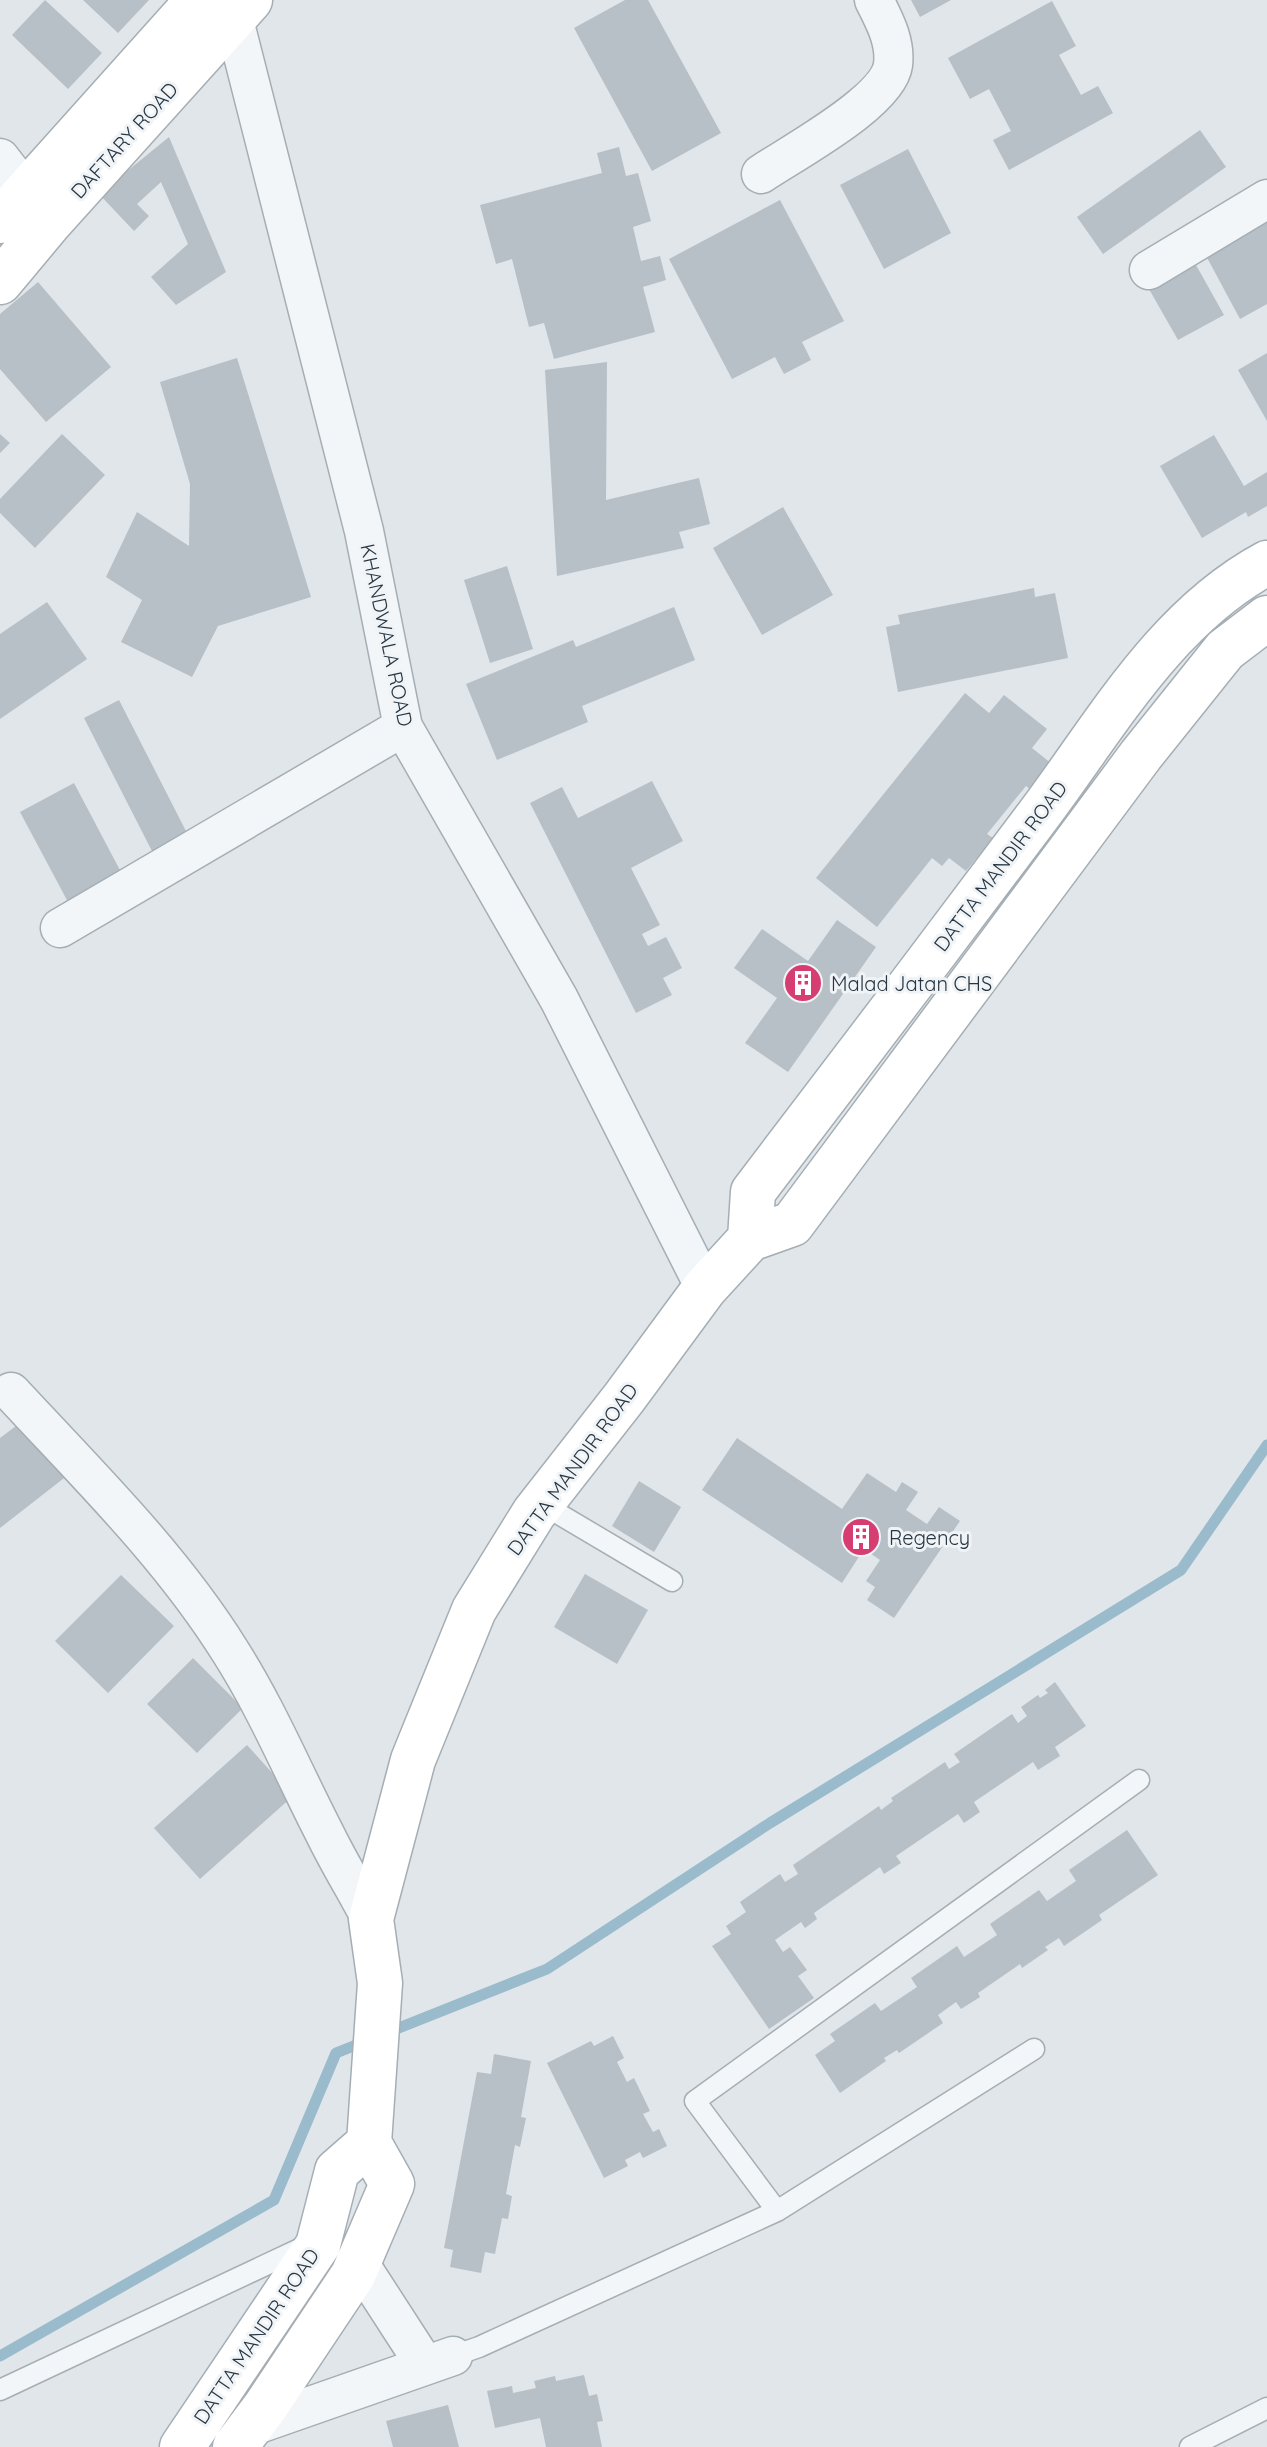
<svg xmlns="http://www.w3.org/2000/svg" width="1267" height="2447" font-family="Quicksand,sans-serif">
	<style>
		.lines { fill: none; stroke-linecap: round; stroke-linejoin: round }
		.stream { stroke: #9bc; stroke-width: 11 }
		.building { fill: #b7c0c7 }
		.lane-casing { stroke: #a5aeb4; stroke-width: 23 }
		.street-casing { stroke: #a5aeb4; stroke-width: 41 }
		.secondary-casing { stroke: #a5aeb4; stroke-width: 47 }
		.lane { stroke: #f3f6f8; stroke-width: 20 }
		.street { stroke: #f3f6f8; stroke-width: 38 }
		.secondary { stroke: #fff; stroke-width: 44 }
		.labels { text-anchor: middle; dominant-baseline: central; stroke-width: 6; stroke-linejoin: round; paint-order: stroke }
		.street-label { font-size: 20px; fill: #273642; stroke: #f0f4f7 }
		.poi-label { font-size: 20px; fill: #273642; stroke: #f0f4f7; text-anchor: start }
	</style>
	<rect width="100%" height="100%" fill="#e0e6ea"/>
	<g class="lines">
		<path class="stream" d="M 386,2033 L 547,1969 L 770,1823 L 1181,1570 L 1267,1445
			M 0,2356 L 274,2200 L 336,2053 L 366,2041"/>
	</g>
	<path class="building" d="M 45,0 L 102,53 L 68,89 L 12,35 Z
		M 83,0 L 149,0 L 118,33 Z
		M 625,0 L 648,0 L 721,133 L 652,171 L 574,28 Z
		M 911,0 L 951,0 L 920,17 Z
		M 1052,1 L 1076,46 L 1059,55 L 1081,95 L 1098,86 L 1113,113 L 1009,170 L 993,140 L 1011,131 L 989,89 L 970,99 L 948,58 Z
		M 1200,130 L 1226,167 L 1103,254 L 1077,217 Z
		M 169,137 L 226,272 L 176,305 L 151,277 L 188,244 L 161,182 L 137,204 L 149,216 L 134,231 L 99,194 Z
		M 619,147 L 626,176 L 638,173 L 651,221 L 633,227 L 641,261 L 660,256 L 666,280 L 643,287 L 655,332 L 554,359 L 544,323 L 529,327 L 512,259 L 496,264 L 480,205 L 602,173 L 597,153 Z
		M 908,149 L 951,233 L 884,269 L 840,185 Z
		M 780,200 L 844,321 L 802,342 L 811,360 L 784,374 L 775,357 L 732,379 L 669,259 Z
		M 1267,218 L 1267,304 L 1240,319 L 1204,252 Z
		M 1191,256 L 1224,315 L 1178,340 L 1145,282 Z
		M 38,282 L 111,367 L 46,422 L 0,369 L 0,314 Z
		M 1267,353 L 1267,421 L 1238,370 Z
		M 237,358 L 311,597 L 218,626 L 192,677 L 121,642 L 142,600 L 106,577 L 137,512 L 189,546 L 190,484 L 160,382 Z
		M 607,362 L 606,500 L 699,478 L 710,524 L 679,532 L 684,548 L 557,576 L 545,370 Z
		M 0,434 L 10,443 L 0,453 Z
		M 62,434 L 105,475 L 35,548 L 0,513 L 0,499 Z
		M 1214,435 L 1244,486 L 1267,472 L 1267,506 L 1248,517 L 1246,512 L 1202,538 L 1160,466 Z
		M 783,507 L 833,595 L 762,635 L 713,548 Z
		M 507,566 L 533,649 L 490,663 L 464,580 Z
		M 1034,588 L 1035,597 L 1055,593 L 1068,658 L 898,692 L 886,627 L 900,624 L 898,615 Z
		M 47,602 L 87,659 L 0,719 L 0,634 Z
		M 674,607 L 695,660 L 582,706 L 588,722 L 497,760 L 466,684 L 573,640 L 576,647 Z
		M 965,693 L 989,713 L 1004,695 L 1047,729 L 1032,748 L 1052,764 L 1031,790 L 1026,786 L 987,834 L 993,838 L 966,871 L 949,858 L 942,866 L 932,858 L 877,927 L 816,878 Z
		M 119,700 L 189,837 L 154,855 L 84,718 Z
		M 652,781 L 683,841 L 631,868 L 660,925 L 642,934 L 648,946 L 666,937 L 682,968 L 663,978 L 672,995 L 636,1013 L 530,803 L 562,787 L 578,818 Z
		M 74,783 L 122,874 L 68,902 L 20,812 Z
		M 837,920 L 876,947 L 788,1072 L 745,1043 L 777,998 L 734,968 L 762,929 L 808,961 Z
		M 24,1420 L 68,1475 L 0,1528 L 0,1438 Z
		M 737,1438 L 842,1509 L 867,1473 L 896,1492 L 902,1482 L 918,1492 L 906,1510 L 927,1524 L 939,1507 L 960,1521 L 894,1618 L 867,1600 L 875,1587 L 866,1581 L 880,1560 L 864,1549 L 842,1583 L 702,1490 Z
		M 639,1481 L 681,1507 L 654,1552 L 612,1526 Z
		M 585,1574 L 648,1610 L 617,1664 L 554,1627 Z
		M 121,1575 L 174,1626 L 108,1693 L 55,1641 Z
		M 193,1658 L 243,1708 L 197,1753 L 147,1704 Z
		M 1055,1682 L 1086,1726 L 1055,1747 L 1060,1756 L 1038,1770 L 1033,1762 L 974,1802 L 980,1812 L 964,1823 L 958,1814 L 896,1856 L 901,1863 L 884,1874 L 880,1867 L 814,1913 L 817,1919 L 805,1928 L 801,1922 L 775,1940 L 783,1952 L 790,1947 L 807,1970 L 798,1976 L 814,1998 L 769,2029 L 712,1946 L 731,1934 L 726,1926 L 746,1912 L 740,1902 L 780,1874 L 785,1882 L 798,1874 L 793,1865 L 879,1806 L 881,1810 L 893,1801 L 891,1798 L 945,1762 L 949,1769 L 960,1762 L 954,1754 L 1012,1714 L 1018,1723 L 1027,1716 L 1021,1707 L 1038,1695 L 1040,1698 L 1048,1693 L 1045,1690 Z
		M 247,1745 L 293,1796 L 200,1879 L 154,1828 Z
		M 1127,1830 L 1158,1875 L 1099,1915 L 1102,1920 L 1064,1946 L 1059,1938 L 1045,1947 L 1048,1950 L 1022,1968 L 1020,1964 L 978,1993 L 980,1997 L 961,2009 L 956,2002 L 938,2015 L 943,2023 L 899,2053 L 897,2050 L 884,2058 L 886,2061 L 840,2093 L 815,2055 L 835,2041 L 830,2034 L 875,2003 L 881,2011 L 917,1987 L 911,1978 L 957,1946 L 964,1957 L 997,1935 L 990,1924 L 1039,1890 L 1047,1901 L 1076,1881 L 1069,1870 Z
		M 613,2036 L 624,2058 L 617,2062 L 627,2082 L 634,2078 L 650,2111 L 643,2114 L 653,2132 L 659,2129 L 667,2146 L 643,2158 L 640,2152 L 625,2160 L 628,2166 L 604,2178 L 547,2063 L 591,2041 L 594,2046 Z
		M 494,2054 L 531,2061 L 521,2117 L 526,2118 L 520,2147 L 515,2145 L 506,2194 L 512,2196 L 508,2219 L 502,2218 L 495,2254 L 485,2252 L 481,2273 L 450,2267 L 453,2250 L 444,2248 L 477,2072 L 491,2074 Z
		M 584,2375 L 589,2396 L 597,2394 L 603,2421 L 597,2422 L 602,2447 L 546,2447 L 540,2418 L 495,2428 L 487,2391 L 512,2386 L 513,2393 L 536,2388 L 534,2381 L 555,2376 L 556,2381 Z
		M 448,2405 L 459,2447 L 393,2447 L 386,2421 Z"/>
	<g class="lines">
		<g class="lane-casing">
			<path id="lane" d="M 542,1504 L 672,1581
				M 777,2211 L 695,2101 L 1139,1780
				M 453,2356 L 479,2347 L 777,2211 L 1034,2049
				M 0,2390 L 308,2245
				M 1190,2447 L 1267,2408"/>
		</g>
		<g class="street-casing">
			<path id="street" d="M 219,0 L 234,20 L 364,531 L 403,727 L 559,999 L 705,1288
				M 0,158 L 45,216
				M 761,174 C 792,153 888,102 893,65 C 896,41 884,20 874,0
				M 1149,270 L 1267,199
				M 60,928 L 403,727
				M 11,1392 C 87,1474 170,1555 230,1651 C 267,1709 293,1772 325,1834 C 339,1863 356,1890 371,1919
				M 359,2263 L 425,2365
				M 250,2427 L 453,2356"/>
		</g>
		<g class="secondary-casing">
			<path id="secondary" d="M 0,221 L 198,0
				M 0,282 L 50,222 L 250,0
				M 750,1239 L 753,1192 C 847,1069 941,945 1034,821 C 1104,729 1163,619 1267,563
				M 182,2447 L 318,2245 L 337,2171 L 369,2143
				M 235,2447 L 265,2407 L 353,2275 L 392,2184 L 369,2143 L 380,1983 L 371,1919 L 413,1760 L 474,1610 L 534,1513 L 624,1398 L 705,1288 L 750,1239 L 792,1224 L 1141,755 L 1225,650 L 1267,618"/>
		</g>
		<use href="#lane" class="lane"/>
		<use href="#street" class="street"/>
		<use href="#secondary" class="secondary"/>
	</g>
	<defs>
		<g id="building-disc" transform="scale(2)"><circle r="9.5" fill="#d63d71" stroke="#f0f4f7"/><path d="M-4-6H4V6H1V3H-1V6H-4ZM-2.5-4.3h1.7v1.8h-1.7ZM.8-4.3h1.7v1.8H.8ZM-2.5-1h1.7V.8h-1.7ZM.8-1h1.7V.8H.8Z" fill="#fff"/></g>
	</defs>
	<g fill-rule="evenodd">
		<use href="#building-disc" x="803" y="983"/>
		<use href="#building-disc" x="861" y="1537"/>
	</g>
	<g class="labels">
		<g class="street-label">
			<text transform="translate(124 140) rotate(-48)">DAFTARY ROAD</text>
			<text transform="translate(387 635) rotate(78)">KHANDWALA ROAD</text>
			<text transform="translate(1000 866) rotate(-53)">DATTA MANDIR ROAD</text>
			<text transform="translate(572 1469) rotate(-54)">DATTA MANDIR ROAD</text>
			<text transform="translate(256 2336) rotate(-56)">DATTA MANDIR ROAD</text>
		</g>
		<g class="poi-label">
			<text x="831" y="983">Malad Jatan CHS</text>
			<text x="889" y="1537">Regency</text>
		</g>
	</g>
</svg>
